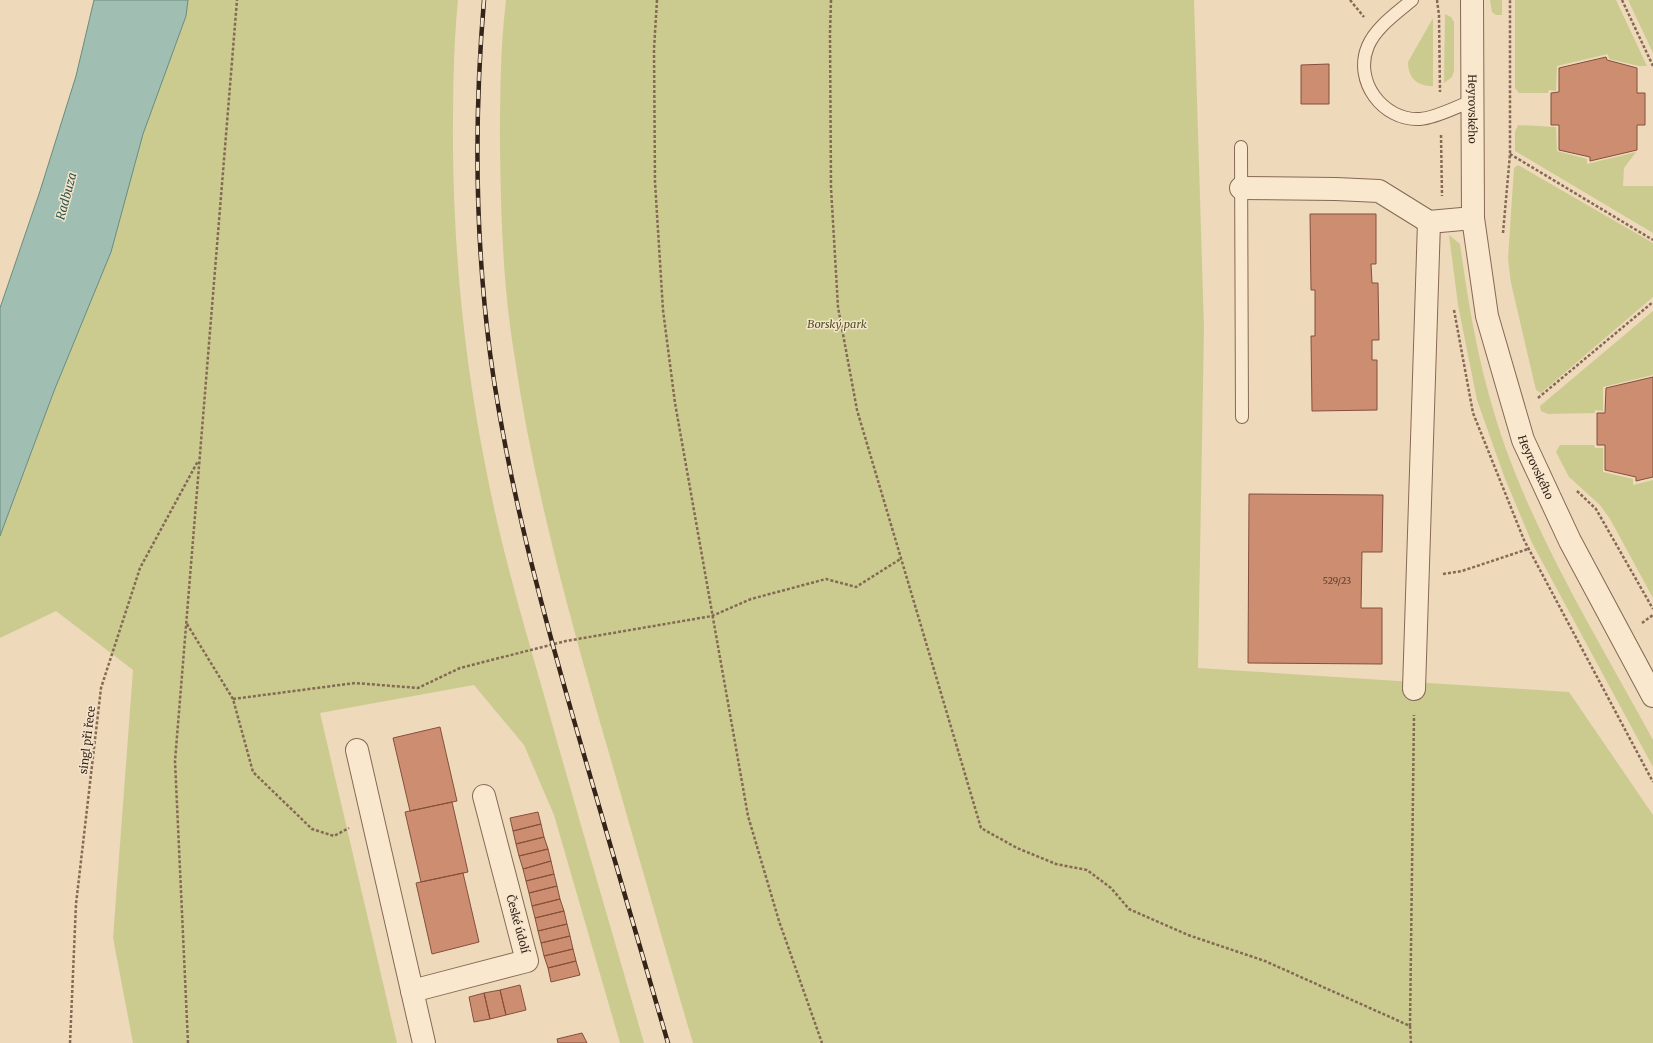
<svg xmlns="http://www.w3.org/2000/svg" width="1653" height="1043" font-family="Merriweather,serif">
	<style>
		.green { fill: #cbcb90 }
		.water { fill: #a0bfb2; stroke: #688c7f }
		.building { fill: #cd8d70; stroke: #84503b }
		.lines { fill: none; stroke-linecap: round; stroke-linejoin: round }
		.lane-casing { stroke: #856955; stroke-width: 14 }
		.street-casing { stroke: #856955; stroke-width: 24 }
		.path { stroke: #856955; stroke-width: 2.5; stroke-dasharray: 3 2; stroke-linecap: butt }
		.lane { stroke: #f9e8ce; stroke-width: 12 }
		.street { stroke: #f9e8ce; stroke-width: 22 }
		.rail-casing { stroke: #34241a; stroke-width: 4.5 }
		.rail { stroke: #f5e4cb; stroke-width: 3; stroke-dasharray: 9; stroke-linecap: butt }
		.labels { text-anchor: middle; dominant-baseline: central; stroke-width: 3; stroke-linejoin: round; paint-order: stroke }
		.number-label { font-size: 9px; fill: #5a3e30 }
		.street-label { font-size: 11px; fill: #34241a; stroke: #f5e4cb }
		.park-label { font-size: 11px; font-style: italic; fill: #4a5121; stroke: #f5e4cb }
		.water-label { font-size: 12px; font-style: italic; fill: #29544d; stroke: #f5e4cb }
	</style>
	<rect width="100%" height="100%" fill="#eed9bb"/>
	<path class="green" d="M 188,0 L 458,0 C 453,50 453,100 453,150 C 454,257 465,364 486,469 C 500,543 521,615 542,688 C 575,806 610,925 644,1043 L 620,1043 L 554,815 L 524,745 L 474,685 L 320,713 L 397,1043 L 133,1043 L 113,938 L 133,670 L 56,611 L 0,638 L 0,536 L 54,391 L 111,252 L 143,134 L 186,16 Z
		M 506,0 L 1194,0 L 1204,329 L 1198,668 L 1569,692 L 1653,815 L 1653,1043 L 693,1043 C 665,949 638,854 611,760 C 572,626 534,491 514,353 C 503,286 501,218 500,150 C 500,100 500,50 506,0 Z
		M 1490,0 L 1502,0 L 1502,15 L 1496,15 L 1492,12 Z
		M 1515,0 L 1616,0 L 1647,66 L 1639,66 L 1609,59 L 1608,54 L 1557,66 L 1556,91 L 1549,90 L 1548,93 L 1519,93 L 1515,88 Z
		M 1628,0 L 1653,0 L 1653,53 Z
		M 1445,14 L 1451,17 L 1454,22 L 1454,71 L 1452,77 L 1444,83 Z
		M 1433,18 L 1433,86 C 1417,86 1408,78 1408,62 Z
		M 1518,125 L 1556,127 L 1557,151 L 1587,159 L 1587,164 L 1636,152 L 1624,168 L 1623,186 L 1653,186 L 1653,233 L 1515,151 L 1515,132 Z
		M 1518,165 L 1653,243 L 1653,297 L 1541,393 L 1536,390 L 1511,283 L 1508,259 L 1514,168 Z
		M 1449,235 L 1460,244 C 1467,294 1475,345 1489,395 C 1522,518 1593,629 1653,740 L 1653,767 L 1532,543 L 1504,476 L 1477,400 L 1458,305 Z
		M 1653,311 L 1653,375 L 1603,387 L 1603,411 L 1595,410 L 1595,413 L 1548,414 L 1541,411 L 1540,406 Z
		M 1560,445 L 1594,445 L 1595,448 L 1603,448 L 1603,472 L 1633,479 L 1633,485 L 1653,480 L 1653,598 L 1610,519 L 1600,505 L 1569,477 L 1556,452 Z"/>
	<path class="water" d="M 94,0 L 188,0 L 186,16 L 143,134 L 111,252 L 54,391 L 0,536 L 0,308 L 40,191 L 76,76 Z"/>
	<path class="building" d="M 1606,57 L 1607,60 L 1637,68 L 1637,93 L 1645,93 L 1645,125 L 1637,125 L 1637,150 L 1590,161 L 1590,157 L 1559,150 L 1559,125 L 1551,125 L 1551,93 L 1559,92 L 1559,68 Z
		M 1329,64 L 1329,104 L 1301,104 L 1301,65 Z
		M 1310,214 L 1376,214 L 1376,264 L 1371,264 L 1372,283 L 1378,283 L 1379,340 L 1372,340 L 1372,360 L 1377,360 L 1377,410 L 1312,411 L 1311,336 L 1315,336 L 1315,290 L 1311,290 Z
		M 1653,377 L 1653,477 L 1636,481 L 1636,477 L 1605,470 L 1605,445 L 1597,445 L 1597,413 L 1605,413 L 1606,388 Z
		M 1249,494 L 1383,495 L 1382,552 L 1362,552 L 1361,608 L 1382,608 L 1382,664 L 1248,663 Z
		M 440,727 L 457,801 L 410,811 L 393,738 Z
		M 452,802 L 468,872 L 421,882 L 405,812 Z
		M 538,812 L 541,824 L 513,831 L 510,818 Z
		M 541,824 L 544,837 L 516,844 L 513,831 Z
		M 544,837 L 548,849 L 519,856 L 516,844 Z
		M 548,849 L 551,861 L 523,869 L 519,856 Z
		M 551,861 L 554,874 L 526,881 L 523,869 Z
		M 463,873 L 479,942 L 432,954 L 416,883 Z
		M 554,874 L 557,886 L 529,893 L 526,881 Z
		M 557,886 L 560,899 L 532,906 L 529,893 Z
		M 560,899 L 564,911 L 535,918 L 532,906 Z
		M 564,911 L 567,924 L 538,931 L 535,918 Z
		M 567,924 L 570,936 L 541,943 L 538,931 Z
		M 570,936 L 573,949 L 544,956 L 541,943 Z
		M 573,949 L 576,961 L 548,968 L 544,956 Z
		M 576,961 L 580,975 L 551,982 L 548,968 Z
		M 520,985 L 526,1010 L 506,1015 L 500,990 Z
		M 500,990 L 506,1015 L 490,1019 L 484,993 Z
		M 484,993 L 490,1019 L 474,1022 L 469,997 Z
		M 582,1033 L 587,1043 L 558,1043 L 557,1039 Z"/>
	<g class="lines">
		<g class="lane-casing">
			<path id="lane" d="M 1412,0 C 1397,13 1376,27 1368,46 C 1353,81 1383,121 1420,119 C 1436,118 1458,106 1472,101
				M 1241,147 L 1242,417"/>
		</g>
		<g class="street-casing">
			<g id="street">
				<path id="s1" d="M 1472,0 L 1473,218 L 1487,316 L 1523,440 L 1570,541 L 1653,696"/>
				<path d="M 1241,188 L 1336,189 L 1379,191 L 1429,222 L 1473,218"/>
				<path d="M 1414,689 L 1429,222"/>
				<path d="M 357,750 L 424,1043"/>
				<path d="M 412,991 L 527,961 L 484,796"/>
			</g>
		</g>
		<path class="path" d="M 657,0 L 654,49 L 655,182 L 663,310 L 675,403 L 748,816 L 779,921 L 822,1043
			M 831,0 L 830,33 L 831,188 L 838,307 L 857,410 L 981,828 L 1017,848 L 1056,864 L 1087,870 L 1111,888 L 1129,909 L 1188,935 L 1265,961 L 1410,1026 L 1411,1043
			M 1350,0 L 1364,17
			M 1437,0 L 1439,15 L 1440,92
			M 1622,0 L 1653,66
			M 1441,135 L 1442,196
			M 1510,154 L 1653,240
			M 1503,233 L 1510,154 L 1510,0
			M 1454,310 L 1473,413 L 1524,540 L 1653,782
			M 1538,398 L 1653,302
			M 1577,491 L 1596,509 L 1653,609
			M 1443,574 L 1462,571 L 1528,549
			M 1642,623 L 1653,615
			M 187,624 L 233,699 L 253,772 L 312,829 L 334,836 L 349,828
			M 233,699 L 355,683 L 418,688 L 460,668 L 566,641 L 712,616 L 751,599 L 826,579 L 856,587 L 902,558
			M 1410,1026 L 1414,715
			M 70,1043 L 76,904 L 101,688 L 140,568 L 198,461
			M 188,1043 L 175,761 L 237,0"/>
		<use href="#lane" class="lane"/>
		<use href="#street" class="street"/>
		<g class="rail-casing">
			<path id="rail" d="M 484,0 C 474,118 475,236 490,353 C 507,479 540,602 575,724 C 606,830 637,937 668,1043"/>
		</g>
		<use href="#rail" class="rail"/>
	</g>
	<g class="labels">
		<g class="number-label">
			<text x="1337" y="580">529/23</text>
		</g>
		<g class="street-label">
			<text stroke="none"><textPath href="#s1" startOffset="109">Heyrovského</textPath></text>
			<text stroke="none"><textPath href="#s1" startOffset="476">Heyrovského</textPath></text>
			<text transform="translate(87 740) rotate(-83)">singl při řece</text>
			<text transform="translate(518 924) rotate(75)">České údolí</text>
		</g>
		<g class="park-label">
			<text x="837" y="324">Borský park</text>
		</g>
		<g class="water-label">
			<text transform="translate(66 196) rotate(-75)">Radbuza</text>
		</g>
	</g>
</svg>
